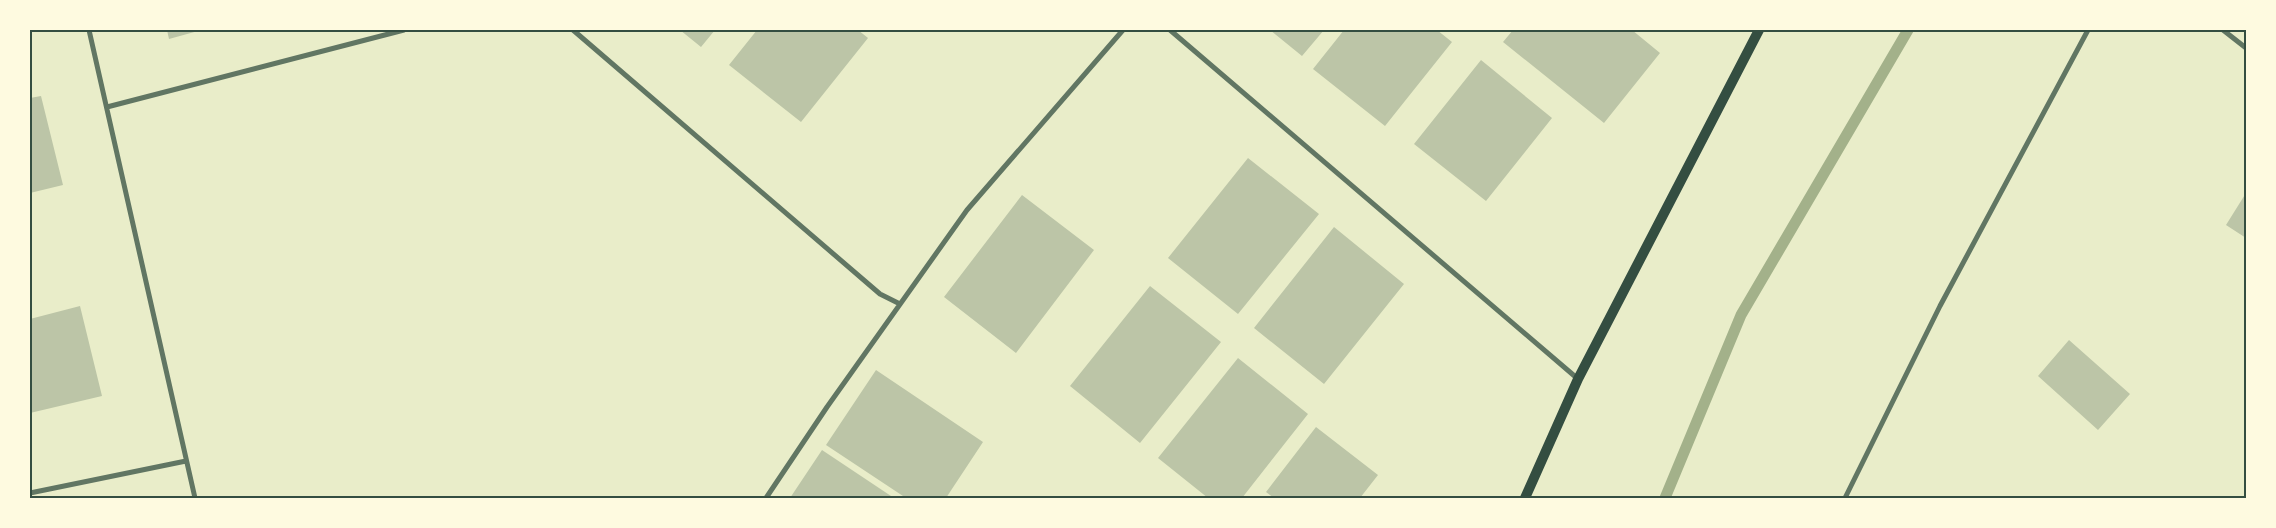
<svg xmlns="http://www.w3.org/2000/svg" width="2276" height="528" font-family="'Crimson Pro',serif">
	<style>
		.lines { fill: none; stroke-linecap: round; stroke-linejoin: round }
		.stream { stroke: #a3b18a; stroke-width: 11 }
		.building { fill: #bcc5a7 }
		.minor { stroke: #617663; stroke-width: 5 }
		.secondary { stroke: #344e41; stroke-width: 10 }
		.neatline { fill: none; stroke: #344e41; stroke-width: 2 }
	</style>
	<rect width="100%" height="100%" fill="#e9edc9"/>
	<g class="lines">
		<path class="stream" d="M 1665,498 L 1741,315 L 1908,30"/>
	</g>
	<path class="building" d="M 167,30 L 198,30 L 198,31 L 169,39 Z
		M 680,30 L 715,30 L 701,47 Z
		M 757,30 L 858,30 L 868,38 L 801,122 L 729,65 Z
		M 1270,30 L 1324,30 L 1302,56 Z
		M 1344,30 L 1437,30 L 1452,42 L 1385,126 L 1313,69 Z
		M 1513,30 L 1632,30 L 1660,53 L 1604,123 L 1503,42 Z
		M 1481,60 L 1552,118 L 1486,201 L 1414,144 Z
		M 41,96 L 63,185 L 30,193 L 30,98 Z
		M 1248,158 L 1319,214 L 1238,314 L 1168,258 Z
		M 2246,193 L 2246,238 L 2226,225 Z
		M 1022,195 L 1094,250 L 1016,353 L 944,297 Z
		M 1334,227 L 1404,284 L 1324,384 L 1254,328 Z
		M 1150,286 L 1221,342 L 1140,443 L 1070,386 Z
		M 80,306 L 102,396 L 30,413 L 30,319 Z
		M 2069,340 L 2130,394 L 2098,430 L 2038,376 Z
		M 1238,358 L 1308,414 L 1242,498 L 1208,498 L 1158,458 Z
		M 876,370 L 983,442 L 946,498 L 906,498 L 826,445 Z
		M 1316,427 L 1378,475 L 1360,498 L 1274,498 L 1266,492 Z
		M 822,450 L 894,498 L 790,498 Z"/>
	<g class="lines">
		<path class="minor" d="M 89,30 L 195,498
			M 573,30 L 880,294 L 900,304
			M 1170,30 L 1578,379
			M 2223,30 L 2246,48
			M 107,107 L 404,30
			M 30,493 L 186,461
			M 766,498 L 827,407 L 967,210 L 1123,30
			M 1845,498 L 1940,306 L 2088,30"/>
		<path class="secondary" d="M 1525,498 L 1578,379 L 1759,30"/>
	</g>
	<rect width="2276" height="528" fill="none" stroke="#fefae0" stroke-width="62"/>
	<rect x="31" y="31" width="2214" height="466" class="neatline"/>
</svg>
